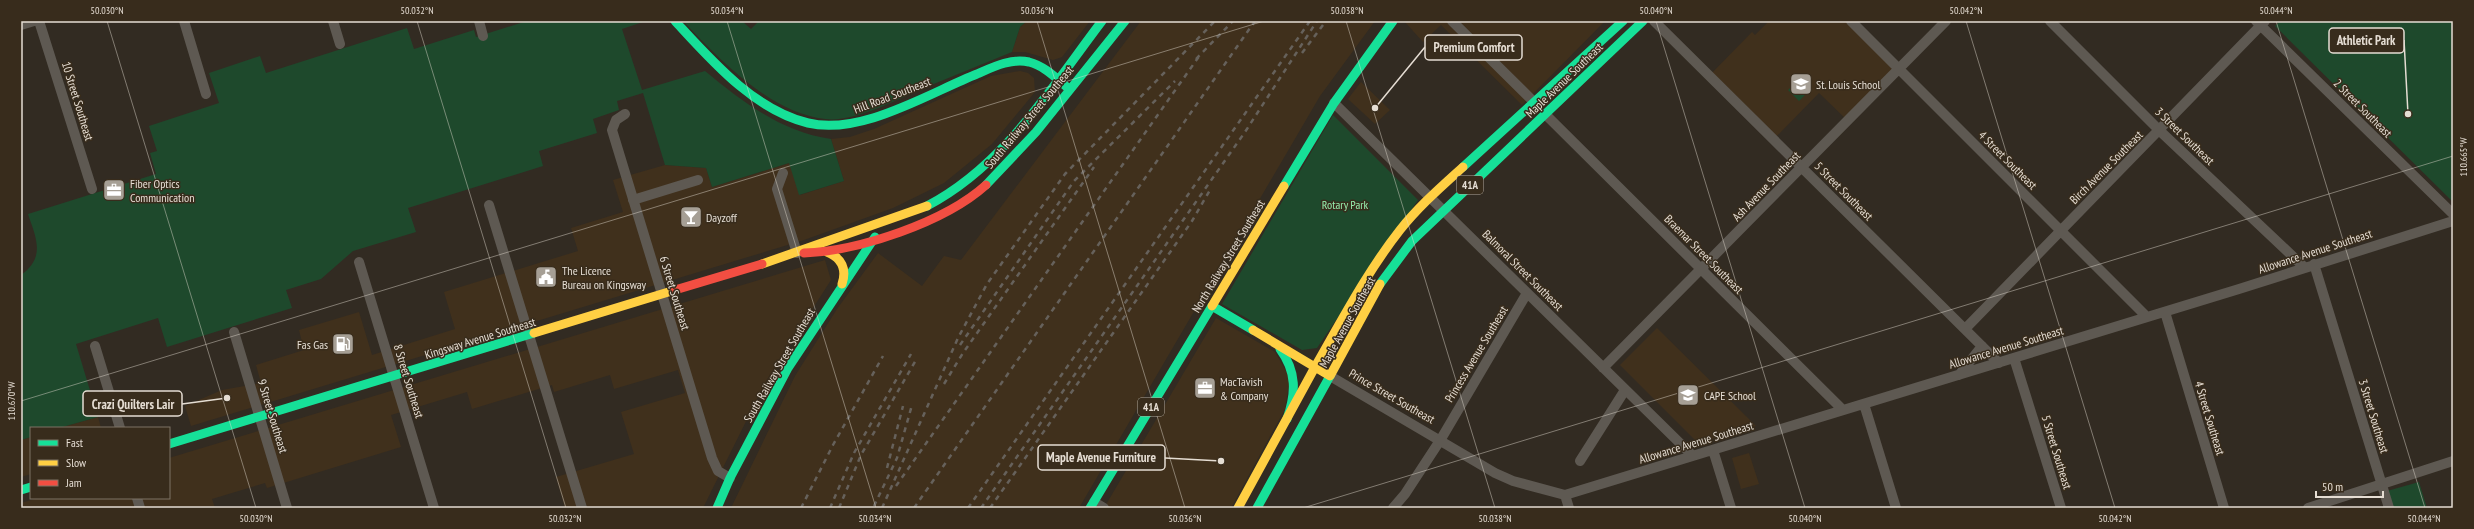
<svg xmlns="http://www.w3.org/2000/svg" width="2474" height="529" font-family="'PT Sans Narrow',sans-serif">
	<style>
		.built { fill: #40301c }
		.green { fill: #1e492c }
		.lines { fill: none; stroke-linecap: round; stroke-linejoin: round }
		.street { stroke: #5e5952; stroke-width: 10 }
		.fast { stroke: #16e098; stroke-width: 9 }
		.slow { stroke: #ffcf43; stroke-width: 9 }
		.jam { stroke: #f24e42; stroke-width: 9 }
		.rail { stroke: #66615b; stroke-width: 2.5; stroke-dasharray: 5 5; stroke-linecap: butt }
		.ticks { fill: none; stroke: #e5ddd3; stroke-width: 1; stroke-opacity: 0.45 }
		.labels { text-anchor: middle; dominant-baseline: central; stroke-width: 3; stroke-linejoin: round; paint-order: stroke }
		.shield { fill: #382c1c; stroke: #b1a89c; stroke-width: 1 }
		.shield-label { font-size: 11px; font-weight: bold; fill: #e5ddd3 }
		.street-label { font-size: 12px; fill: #e5ddd3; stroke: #382c1c }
		.poi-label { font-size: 12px; fill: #e5ddd3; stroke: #382c1c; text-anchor: start }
		.park-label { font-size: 12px; fill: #93ecac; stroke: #382c1c }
		.leader { fill: none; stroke: #e5ddd3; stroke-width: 1.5 }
		.callout-dot { fill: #e5ddd3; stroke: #382c1c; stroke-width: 1.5 }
		.callout { fill: #382c1c; stroke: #e5ddd3; stroke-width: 1.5 }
		.callout-label { font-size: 13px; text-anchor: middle; font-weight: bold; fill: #e5ddd3 }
		.neatline { fill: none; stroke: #e5ddd3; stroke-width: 1.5 }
		.ticks-label { font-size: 10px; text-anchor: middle; fill: #e5ddd3 }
	</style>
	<rect width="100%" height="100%" fill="#322b22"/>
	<path class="built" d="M 1027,21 L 1090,21 L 1062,57 L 1053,60 L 1025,52 L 1012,52 L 1020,27 Z
		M 1141,21 L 1375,21 L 1320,96 L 1079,508 L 731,508 L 795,376 L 837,309 L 878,253 L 922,286 L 944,256 L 961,260 Z
		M 1404,21 L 1605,21 L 1522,105 L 1441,25 L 1423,42 Z
		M 1769,21 L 1851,21 L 1899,69 L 1848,121 L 1819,93 L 1773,140 L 1709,76 L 1752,32 L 1755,35 Z
		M 1020,71 L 1028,73 L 1034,78 L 1035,92 L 992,144 L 944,183 L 893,208 L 804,240 L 191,426 L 185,406 L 222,390 L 261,383 L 256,365 L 304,350 L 299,330 L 359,312 L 372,355 L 455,329 L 444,292 L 578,251 L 571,228 L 623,212 L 613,180 L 665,165 L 706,168 L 712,187 L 790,163 L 800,195 L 844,181 L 831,139 L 850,137 L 874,129 L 991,76 Z
		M 1361,82 L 1390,110 L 1375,124 L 1348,99 Z
		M 825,260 L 831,280 L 766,381 L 703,508 L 565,508 L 556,477 L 634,454 L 621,412 L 685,393 L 678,370 L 614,389 L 610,375 L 554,392 L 552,385 L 472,409 L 467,392 L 391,415 L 401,447 L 267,488 L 265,483 L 212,499 L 215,508 L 21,508 L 21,503 L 38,498 L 169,498 L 169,458 Z
		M 1216,318 L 1275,352 L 1290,378 L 1285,409 L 1231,508 L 1104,508 Z
		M 1657,328 L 1756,426 L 1698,443 L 1620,365 Z
		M 98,417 L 101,428 L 59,428 Z
		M 31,437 L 31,474 L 21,477 L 21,440 Z
		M 1749,453 L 1759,484 L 1741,489 L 1732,458 Z"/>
	<path class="green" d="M 527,21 L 646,21 L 622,29 L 642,90 L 705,71 C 743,102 781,132 831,139 L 844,181 L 799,195 L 789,163 L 712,187 L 706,168 L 665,165 L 643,93 L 617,101 L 619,110 L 593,119 L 597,133 L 539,151 L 543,166 L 408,208 L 416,232 L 353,251 L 321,279 L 286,290 L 292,308 L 167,347 L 158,318 L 76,344 L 98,417 L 59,428 L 31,428 L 31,437 L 21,440 L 21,275 C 46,257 36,238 28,214 L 156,174 L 150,153 L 157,151 L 149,126 L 219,103 L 209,73 L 260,56 L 266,73 L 407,28 L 414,49 L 474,30 L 476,37 Z
		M 683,21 L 742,21 L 751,29 L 759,21 L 1027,21 L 1020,27 L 1012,52 C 981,65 950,77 919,90 C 895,101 851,123 825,119 C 770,113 719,59 683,21 Z
		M 2280,21 L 2453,21 L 2453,202 L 2275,26 Z
		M 1799,79 L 1810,90 L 1799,101 L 1788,90 Z
		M 1333,115 L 1418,200 L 1317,348 L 1302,350 L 1222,304 Z
		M 2419,482 L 2427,508 L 2392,508 L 2387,491 Z"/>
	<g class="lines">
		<path class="street" d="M 39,21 L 92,189
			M 184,21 L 206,94
			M 333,21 L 340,44
			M 479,21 L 483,36
			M 1452,21 L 1535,103
			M 1654,21 L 1999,363
			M 1851,21 L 2147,317
			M 2050,21 L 2160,131 L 2304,267
			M 2256,21 L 2453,214
			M 21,25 L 34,21
			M 1334,103 L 1693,456
			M 625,114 L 616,120 L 612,130 L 712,458 L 718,471 L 730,478
			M 1546,115 L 1843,410
			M 783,173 L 777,189 L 797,253
			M 633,200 L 698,180
			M 489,205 L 582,508
			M 359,262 L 434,508
			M 2314,264 L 2389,508
			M 2165,312 L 2224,508
			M 1965,329 L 2265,21
			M 234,332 L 287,508
			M 95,346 L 120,428
			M 2014,358 L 2061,508
			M 1603,368 L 1946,21
			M 1959,375 L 1982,346
			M 1330,376 L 1495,473 L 1513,481 L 1565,495
			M 1864,404 L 1896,508
			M 1713,450 L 1731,508
			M 1580,461 L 1625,390
			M 1565,495 L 2239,289 L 2453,221
			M 1565,495 L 1569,508
			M 137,498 L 140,508
			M 1094,502 L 1104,508
			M 1393,508 L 1405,494 L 1441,439 L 1527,293
			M 2308,508 L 2453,461"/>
		<path class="fast" d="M 675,21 C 711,60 754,110 808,123 C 861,136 929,93 977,74 C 993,67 1011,58 1029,62 C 1045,66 1057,79 1069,89
			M 1463,167 L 1623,21
			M 986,185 L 1036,132 L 1125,21
			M 1284,186 L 1334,103 L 1393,21
			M 927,206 C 1004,166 1051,88 1102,21
			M 1380,284 L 1412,241 L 1643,21
			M 1280,349 C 1297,372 1296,393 1287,419
			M 169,444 L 534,333
			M 21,490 L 31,487
			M 717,508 L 730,478 L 788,368 L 875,237
			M 1090,508 L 1212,306 L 1253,330
			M 1257,508 L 1330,376"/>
		<path class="slow" d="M 827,252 C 842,258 847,269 842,284
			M 762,264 L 927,206
			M 1212,306 L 1284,186
			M 1253,330 L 1330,376 L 1380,284
			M 534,333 L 675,290
			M 1315,367 C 1342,320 1367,272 1400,230 C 1419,206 1441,187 1463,167
			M 1238,508 L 1315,367"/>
		<path class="jam" d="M 804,253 C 859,251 945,222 986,185
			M 675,290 L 762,264"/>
		<path class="rail" d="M 1302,53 L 1326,21
			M 1196,59 L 1233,21
			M 960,345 L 1074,181 L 1175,81
			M 944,384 L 963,353 L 1094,167
			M 887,468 L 903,406
			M 896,486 L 1200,55
			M 874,506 L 897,458 L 912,405
			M 801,508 L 833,445 L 883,356
			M 830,508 L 854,453 L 911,354
			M 839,508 L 861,455 L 916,360
			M 882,508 L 958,338 L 987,284 L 1065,174 L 1215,21
			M 914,508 L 1255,21
			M 968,508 L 1310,21
			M 981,508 L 1245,132 L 1317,21
			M 990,508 L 1192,221 L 1210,190"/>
	</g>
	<path class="ticks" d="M 107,21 L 256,508M 417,21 L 566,508M 727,21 L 876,508M 1037,21 L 1185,508M 1346,21 L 1495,508M 1656,21 L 1805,508M 1966,21 L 2115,508M 2276,21 L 2425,508M 21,401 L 1264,21M 1303,508 L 2453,156"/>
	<defs>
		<g id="school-square" transform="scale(1.15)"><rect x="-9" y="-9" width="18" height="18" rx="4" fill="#a69f95" stroke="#382c1c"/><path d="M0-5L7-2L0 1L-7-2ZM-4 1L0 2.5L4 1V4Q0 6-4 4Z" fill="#fff"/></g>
		<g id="office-square" transform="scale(1.15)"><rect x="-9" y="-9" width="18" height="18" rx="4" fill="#a69f95" stroke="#382c1c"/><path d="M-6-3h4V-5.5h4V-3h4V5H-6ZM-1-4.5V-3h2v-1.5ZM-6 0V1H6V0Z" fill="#fff"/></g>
		<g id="bar-square" transform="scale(1.15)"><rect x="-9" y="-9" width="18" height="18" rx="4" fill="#a69f95" stroke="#382c1c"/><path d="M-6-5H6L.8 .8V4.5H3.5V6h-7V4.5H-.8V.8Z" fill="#fff"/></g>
		<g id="civic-square" transform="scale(1.15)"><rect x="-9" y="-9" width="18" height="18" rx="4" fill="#a69f95" stroke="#382c1c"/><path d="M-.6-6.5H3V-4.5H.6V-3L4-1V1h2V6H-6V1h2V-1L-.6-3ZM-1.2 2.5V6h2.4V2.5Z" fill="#fff"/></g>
		<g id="fuel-square" transform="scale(1.15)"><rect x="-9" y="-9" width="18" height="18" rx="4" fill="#a69f95" stroke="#382c1c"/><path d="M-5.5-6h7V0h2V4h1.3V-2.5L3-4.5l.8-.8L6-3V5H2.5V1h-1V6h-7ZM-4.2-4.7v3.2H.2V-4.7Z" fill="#fff"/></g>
	</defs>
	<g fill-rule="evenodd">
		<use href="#school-square" x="1801" y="84"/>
		<use href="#office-square" x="114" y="190"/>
		<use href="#bar-square" x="691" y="217"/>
		<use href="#civic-square" x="546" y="277"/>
		<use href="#fuel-square" x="343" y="344"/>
		<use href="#office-square" x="1205" y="388"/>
		<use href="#school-square" x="1688" y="395"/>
	</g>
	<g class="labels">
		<g class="shield">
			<rect x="1457" y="176" width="26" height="18" rx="3"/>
			<rect x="1138" y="398" width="26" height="18" rx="3"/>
		</g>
		<g class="shield-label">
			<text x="1470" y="185">41A</text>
			<text x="1151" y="407">41A</text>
		</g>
		<g class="street-label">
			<text transform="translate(1564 80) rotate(-44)">Maple Avenue Southeast</text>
			<text transform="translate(892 95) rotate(-21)">Hill Road Southeast</text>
			<text transform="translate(78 101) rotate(73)">10 Street Southeast</text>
			<text transform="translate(2363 108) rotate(45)">2 Street Southeast</text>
			<text transform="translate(1029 117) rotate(-50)">South Railway Street Southeast</text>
			<text transform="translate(2185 136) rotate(44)">3 Street Southeast</text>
			<text transform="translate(2008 160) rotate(45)">4 Street Southeast</text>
			<text transform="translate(2106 167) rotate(-45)">Birch Avenue Southeast</text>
			<text transform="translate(1766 186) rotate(-46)">Ash Avenue Southeast</text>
			<text transform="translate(1844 191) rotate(45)">5 Street Southeast</text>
			<text transform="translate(2315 251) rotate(-18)">Allowance Avenue Southeast</text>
			<text transform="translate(1704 254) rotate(45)">Braemar Street Southeast</text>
			<text transform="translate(1228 256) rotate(-59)">North Railway Street Southeast</text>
			<text transform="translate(1523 270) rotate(45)">Balmoral Street Southeast</text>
			<text transform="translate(675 293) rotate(73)">6 Street Southeast</text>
			<text transform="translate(1347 322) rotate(-61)">Maple Avenue Southeast</text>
			<text transform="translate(480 338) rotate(-17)">Kingsway Avenue Southeast</text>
			<text transform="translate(2006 347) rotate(-17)">Allowance Avenue Southeast</text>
			<text transform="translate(1476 354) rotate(-59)">Princess Avenue Southeast</text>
			<text transform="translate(779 365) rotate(-60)">South Railway Street Southeast</text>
			<text transform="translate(409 381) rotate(73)">8 Street Southeast</text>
			<text transform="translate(1392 396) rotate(30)">Prince Street Southeast</text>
			<text transform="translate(273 416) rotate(73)">9 Street Southeast</text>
			<text transform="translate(2374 416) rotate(73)">3 Street Southeast</text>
			<text transform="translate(2210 418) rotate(73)">4 Street Southeast</text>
			<text transform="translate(1696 442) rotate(-17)">Allowance Avenue Southeast</text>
			<text transform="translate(2057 452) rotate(73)">5 Street Southeast</text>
		</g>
		<g class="poi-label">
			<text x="1816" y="84">St. Louis School</text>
			<text x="130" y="183">Fiber Optics<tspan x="130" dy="14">Communication</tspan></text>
			<text x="706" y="217">Dayzoff</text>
			<text x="562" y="270">The Licence<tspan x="562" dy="14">Bureau on Kingsway</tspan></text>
			<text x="328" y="344" text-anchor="end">Fas Gas</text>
			<text x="1220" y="381">MacTavish<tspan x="1220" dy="14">&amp; Company</tspan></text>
			<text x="1704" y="395">CAPE School</text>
		</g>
		<g class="park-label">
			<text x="1345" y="204">Rotary Park</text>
		</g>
	</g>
	<path class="leader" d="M2408 114L2404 40M1375 108L1425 47M227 398L182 404M1221 461L1165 458"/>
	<g class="callout-dot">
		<circle cx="2408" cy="114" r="4"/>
		<circle cx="1375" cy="108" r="4"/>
		<circle cx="227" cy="398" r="4"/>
		<circle cx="1221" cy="461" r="4"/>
	</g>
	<g class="callout">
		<rect x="2329" y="28" width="75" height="25" rx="4"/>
		<rect x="1425" y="35" width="97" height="25" rx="4"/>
		<rect x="83" y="391" width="99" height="25" rx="4"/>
		<rect x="1038" y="445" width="127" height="25" rx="4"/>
	</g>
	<g class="callout-label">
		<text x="2366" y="45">Athletic Park</text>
		<text x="1474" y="52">Premium Comfort</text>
		<text x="133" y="409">Crazi Quilters Lair</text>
		<text x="1101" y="462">Maple Avenue Furniture</text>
	</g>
	<rect width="2474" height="529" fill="none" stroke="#382c1c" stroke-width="44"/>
	<rect x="30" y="427" width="140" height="72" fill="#382c1c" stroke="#7d7365"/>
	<rect x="38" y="440" width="20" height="6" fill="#16e098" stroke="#7d7365"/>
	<text x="66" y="447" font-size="12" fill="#e5ddd3">Fast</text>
	<rect x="38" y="460" width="20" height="6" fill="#ffcf43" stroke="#7d7365"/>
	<text x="66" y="467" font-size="12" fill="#e5ddd3">Slow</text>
	<rect x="38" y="480" width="20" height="6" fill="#f24e42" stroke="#7d7365"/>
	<text x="66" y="487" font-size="12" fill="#e5ddd3">Jam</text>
	<path d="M2316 491v6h67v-6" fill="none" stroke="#e5ddd3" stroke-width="2"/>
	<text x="2322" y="491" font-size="12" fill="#e5ddd3" stroke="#382c1c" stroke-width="3" paint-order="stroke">50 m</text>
	<rect x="22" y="22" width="2430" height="485" class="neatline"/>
	<g class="ticks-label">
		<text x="107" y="14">50.030°N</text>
		<text x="417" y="14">50.032°N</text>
		<text x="727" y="14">50.034°N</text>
		<text x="1037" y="14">50.036°N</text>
		<text x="1347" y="14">50.038°N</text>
		<text x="1656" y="14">50.040°N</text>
		<text x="1966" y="14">50.042°N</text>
		<text x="2276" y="14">50.044°N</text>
		<text transform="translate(2463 157) rotate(-90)" y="4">110.665°W</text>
		<text transform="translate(11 401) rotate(-90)" y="4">110.670°W</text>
		<text x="256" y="522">50.030°N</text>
		<text x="565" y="522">50.032°N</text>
		<text x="875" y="522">50.034°N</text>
		<text x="1185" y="522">50.036°N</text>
		<text x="1495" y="522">50.038°N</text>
		<text x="1805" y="522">50.040°N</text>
		<text x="2115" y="522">50.042°N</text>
		<text x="2424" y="522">50.044°N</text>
	</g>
</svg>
